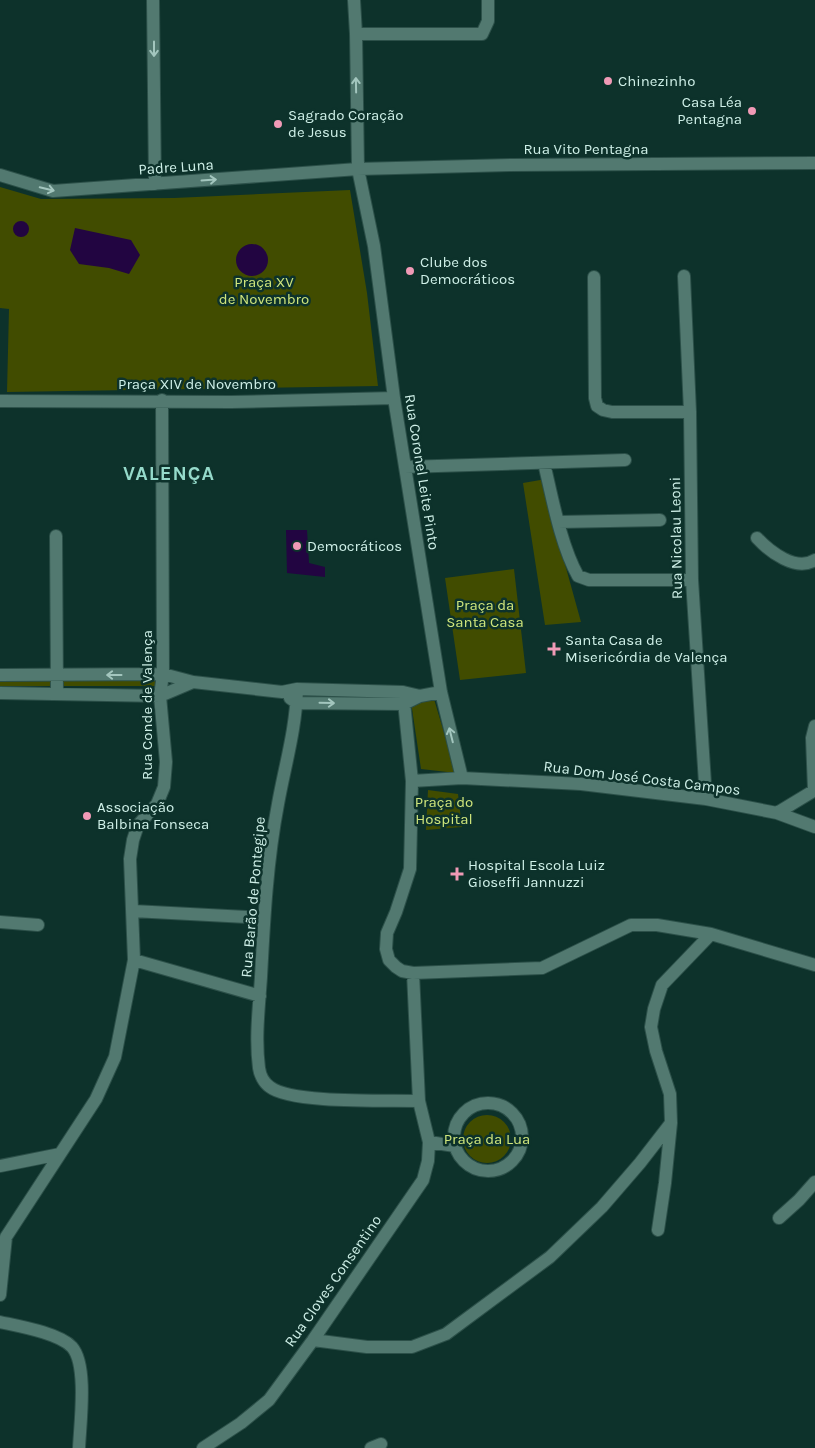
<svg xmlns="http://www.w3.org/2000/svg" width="815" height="1448" font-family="Karla,sans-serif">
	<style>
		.green { fill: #414c00 }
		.water { fill: #220541 }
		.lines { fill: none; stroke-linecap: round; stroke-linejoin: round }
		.minor-casing { stroke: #2c5049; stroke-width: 14 }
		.minor { stroke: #527970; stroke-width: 12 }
		.oneway { stroke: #a3c6be }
		.poi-dot { fill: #f09ab6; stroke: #0d322b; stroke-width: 2 }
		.labels { text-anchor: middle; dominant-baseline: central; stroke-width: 5; stroke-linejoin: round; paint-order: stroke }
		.poi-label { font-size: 15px; fill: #cff0e8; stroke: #0d322b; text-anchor: start }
		.street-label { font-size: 15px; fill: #cff0e8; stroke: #0d322b }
		.park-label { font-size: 15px; fill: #d0e67c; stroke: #0d322b }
		.district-label { font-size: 20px; font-weight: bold; letter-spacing: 1px; fill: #95daca; stroke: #0d322b }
	</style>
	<rect width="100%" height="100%" fill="#0d322b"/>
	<path class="green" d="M 0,187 L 41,199 L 174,198 L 350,190 L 367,293 L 378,386 L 7,392 L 9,309 L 0,308 Z
		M 546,479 L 563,557 L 581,622 L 545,625 L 523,483 Z
		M 514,569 L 526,673 L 460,680 L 445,578 Z
		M 161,676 L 160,686 L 0,686 L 0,678 Z
		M 434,699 L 456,773 L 421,769 L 411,702 Z
		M 428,790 L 458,794 L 462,827 L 426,830 Z
		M463 1139a24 24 0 1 1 48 0a24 24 0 1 1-48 0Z"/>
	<path class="water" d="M13 229a8 8 0 1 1 16 0a8 8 0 1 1-16 0Z
		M 75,228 L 131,240 L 140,255 L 129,274 L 109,268 L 79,264 L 70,250 Z
		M236 260a16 16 0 1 1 32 0a16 16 0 1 1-32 0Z
		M 286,530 L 307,530 L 309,563 L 325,567 L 325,577 L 287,573 Z"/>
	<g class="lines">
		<g class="minor-casing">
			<path id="minor" d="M 153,0 L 155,184
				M 354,0 L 356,34 L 358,169 L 374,246 L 394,398 L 441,692 L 462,778
				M 356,34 L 482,34 L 488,21 L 488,0
				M 0,175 L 53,191 L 358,169 L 511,165 L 815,163
				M 684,276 L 690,412 L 692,580 L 706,799
				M 594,277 L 595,398 L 597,406 L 603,410 L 612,412 L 690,412
				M 0,401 L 231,402 L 394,398
				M 544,463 C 552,497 561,546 578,576 L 589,580 L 692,580
				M 405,467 L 625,460
				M 558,522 L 660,520
				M 56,536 L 57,694
				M 757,538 C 770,552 796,572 815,560
				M 0,675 L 163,674 L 193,682 L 282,692 L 297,689 L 403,692 L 420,696
				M 297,689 C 296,729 285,765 278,804 C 267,861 264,920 261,977 C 259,1007 255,1038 259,1068 C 260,1075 264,1083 270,1087 C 292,1104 387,1100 419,1101
				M 403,692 L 412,781 L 410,869 L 396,912 L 387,933 L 386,949 L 389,960 L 396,967 L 402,971 L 413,973 L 542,968 L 631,925 L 657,925 L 711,934 L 815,965
				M 0,693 L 160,696 L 193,682
				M 290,698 L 297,703 L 404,704 L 420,696 L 441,692
				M 412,781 L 462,778 L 581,784 L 706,799 L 777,813 L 815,827
				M 814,790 L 812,738 L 815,726
				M 777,813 L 815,790
				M 133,911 L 264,918
				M 0,922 L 38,925
				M 134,960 L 260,996
				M454 1137a34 34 0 1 1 68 0a34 34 0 1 1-68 0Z
				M 429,1142 L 455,1146
				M 0,1166 L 60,1154
				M 779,1218 L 799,1200 L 815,1182
				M 658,1230 L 665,1183 L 671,1123
				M 0,1295 L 6,1237 L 96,1099 L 115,1057 L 134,960 L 130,859 L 133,840 L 138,825 L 157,804 L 164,787 L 166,762 L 160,696 L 163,674 L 162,400
				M 0,1322 C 18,1326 59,1333 72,1347 C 88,1365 80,1424 79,1448
				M 313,1340 L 367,1347 L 412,1347 L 446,1334 L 550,1257 L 602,1207 L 640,1163 L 671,1123 L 670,1094 L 656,1051 L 651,1027 L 654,1009 L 662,985 L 711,934
				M 203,1448 L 241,1423 L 269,1400 L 313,1340 L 423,1180 L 428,1161 L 429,1142 L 419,1101 L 413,973
				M 371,1448 L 381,1444"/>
		</g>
		<use href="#minor" class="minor"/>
	</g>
	<defs><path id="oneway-shaft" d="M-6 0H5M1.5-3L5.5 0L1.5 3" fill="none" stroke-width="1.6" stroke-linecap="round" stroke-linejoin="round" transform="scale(1.25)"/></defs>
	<g class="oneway">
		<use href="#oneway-shaft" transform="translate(154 49) rotate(90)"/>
		<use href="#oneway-shaft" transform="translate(356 85) rotate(-91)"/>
		<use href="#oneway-shaft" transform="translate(209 180) rotate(-4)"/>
		<use href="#oneway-shaft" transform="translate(47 189) rotate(14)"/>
		<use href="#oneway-shaft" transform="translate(114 675) rotate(180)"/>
		<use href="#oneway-shaft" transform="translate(327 703) rotate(1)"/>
		<use href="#oneway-shaft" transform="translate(451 735) rotate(-104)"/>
	</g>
	<g class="poi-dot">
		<circle cx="608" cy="81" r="5"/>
		<circle cx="752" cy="111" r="5"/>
		<circle cx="278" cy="124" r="5"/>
		<circle cx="410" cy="271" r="5"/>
		<circle cx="297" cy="546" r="5"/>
		<path d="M551.5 641.5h5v5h5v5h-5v5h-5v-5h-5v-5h5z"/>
		<circle cx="87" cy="816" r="5"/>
		<path d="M454.5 866.5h5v5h5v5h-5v5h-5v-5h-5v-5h5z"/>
	</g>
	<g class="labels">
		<g class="poi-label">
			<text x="618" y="81">Chinezinho</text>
			<text x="742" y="102" text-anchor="end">Casa Léa<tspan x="742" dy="17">Pentagna</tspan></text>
			<text x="288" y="115">Sagrado Coração<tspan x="288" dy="17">de Jesus</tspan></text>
			<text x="420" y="262">Clube dos<tspan x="420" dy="17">Democráticos</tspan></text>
			<text x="307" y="546">Democráticos</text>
			<text x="565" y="640">Santa Casa de<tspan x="565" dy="17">Misericórdia de Valença</tspan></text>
			<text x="97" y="807">Associação<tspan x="97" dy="17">Balbina Fonseca</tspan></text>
			<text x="468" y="865">Hospital Escola Luiz<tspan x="468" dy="17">Gioseffi Jannuzzi</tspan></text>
		</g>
		<g class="street-label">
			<text x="586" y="149">Rua Vito Pentagna</text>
			<text transform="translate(176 167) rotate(-4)">Padre Luna</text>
			<text x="197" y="384">Praça XIV de Novembro</text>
			<text transform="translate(422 472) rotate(81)">Rua Coronel Leite Pinto</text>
			<text transform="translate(676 538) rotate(-91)">Rua Nicolau Leoni</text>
			<text transform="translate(147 705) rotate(-90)">Rua Conde de Valença</text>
			<text transform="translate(642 778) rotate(7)">Rua Dom José Costa Campos</text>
			<text transform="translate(253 897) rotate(-85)">Rua Barão de Pontegipe</text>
			<text transform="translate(333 1281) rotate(-55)">Rua Cloves Consentino</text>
		</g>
		<g class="park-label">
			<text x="264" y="282">Praça XV<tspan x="264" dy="17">de Novembro</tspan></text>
			<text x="485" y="605">Praça da<tspan x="485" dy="17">Santa Casa</tspan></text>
			<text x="444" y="802">Praça do<tspan x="444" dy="17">Hospital</tspan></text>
			<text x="487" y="1139">Praça da Lua</text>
		</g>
		<g class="district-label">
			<text x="169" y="473">VALENÇA</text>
		</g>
	</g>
</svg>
